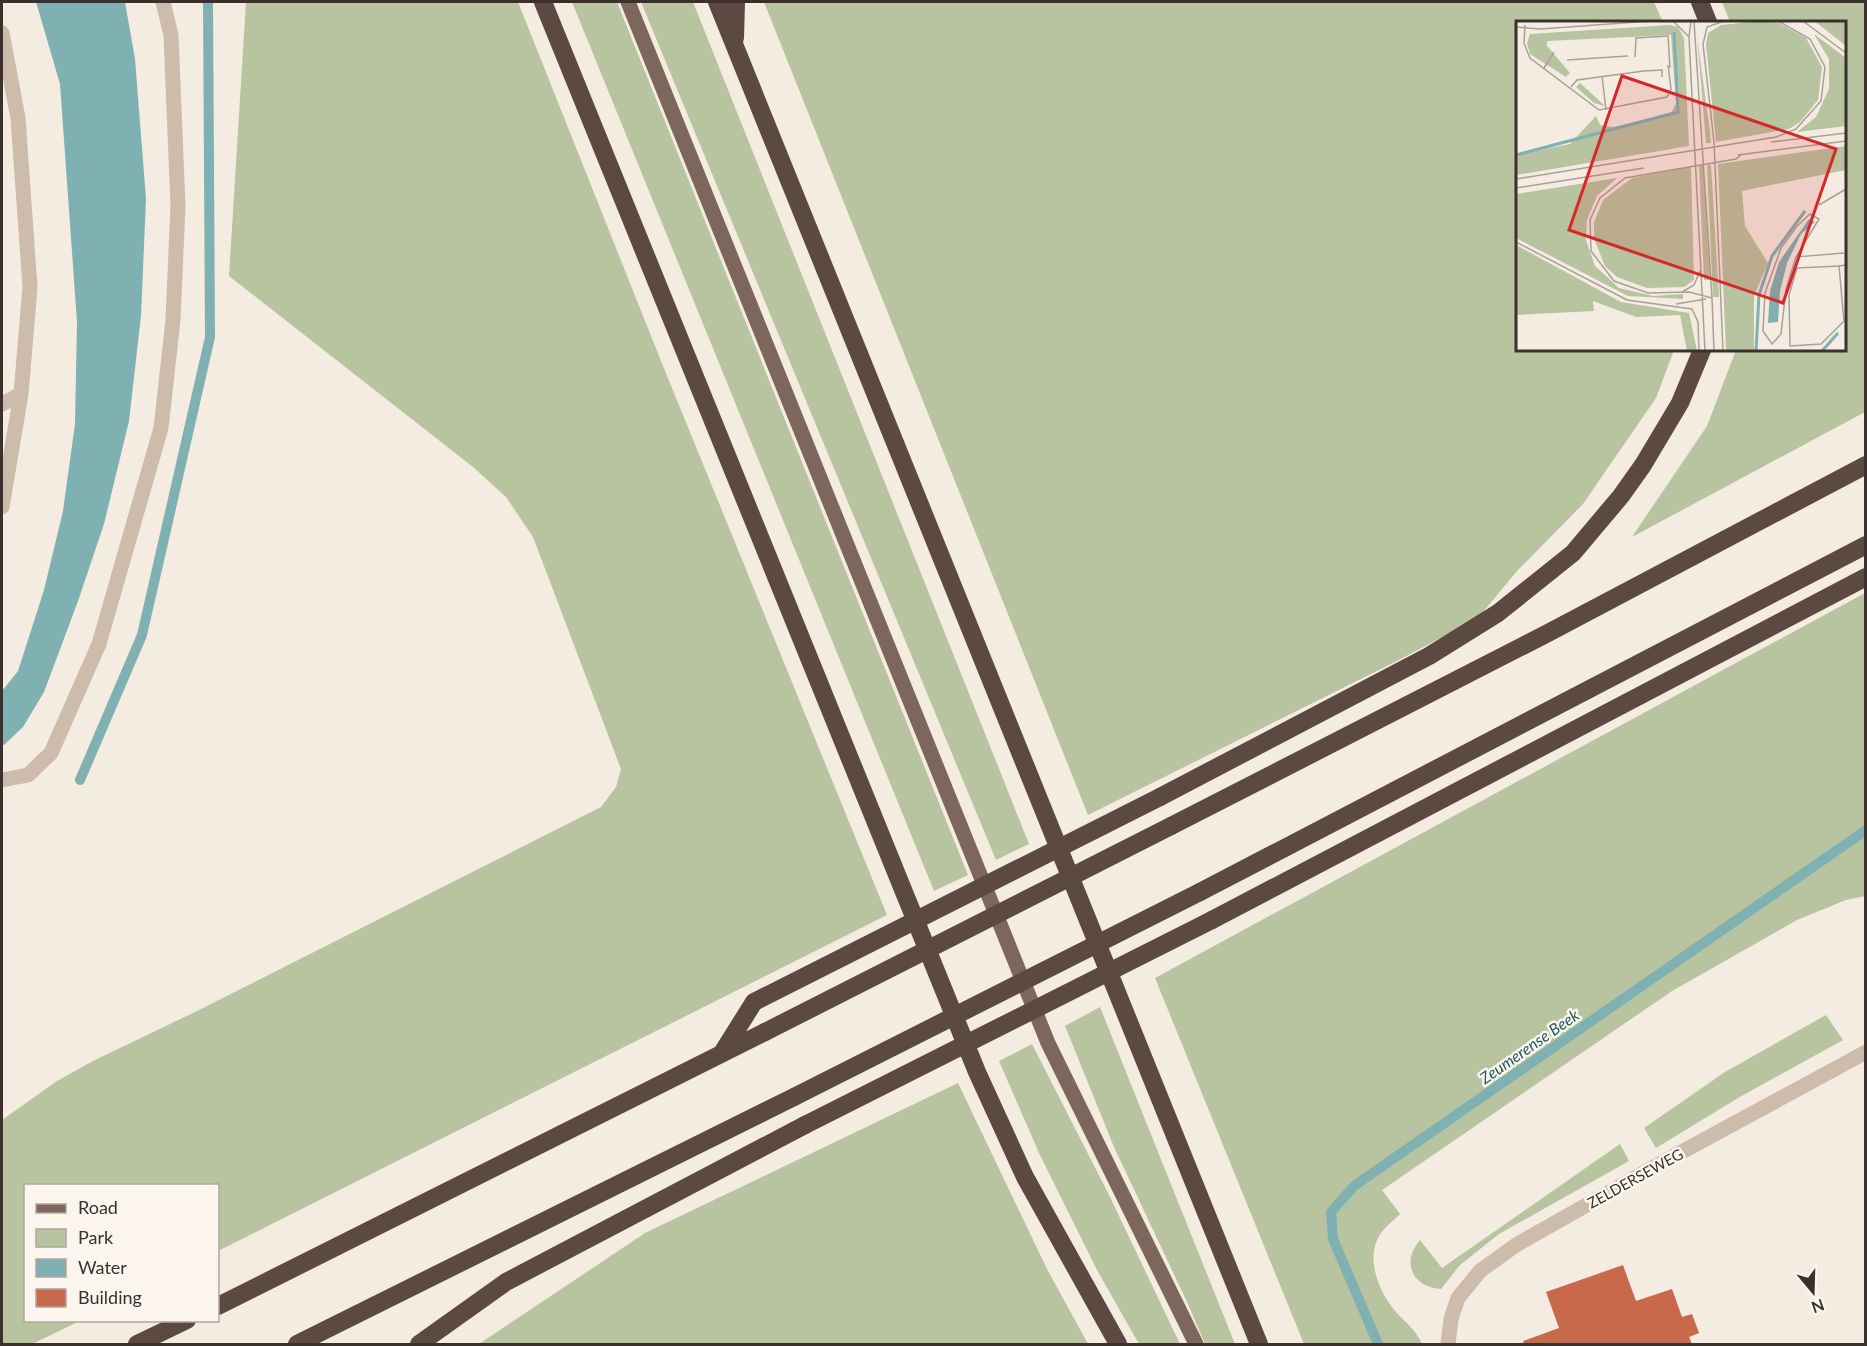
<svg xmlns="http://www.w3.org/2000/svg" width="1867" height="1346" font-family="Lato,sans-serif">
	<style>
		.green { fill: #b8c4a0 }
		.water { fill: #7fb0b2 }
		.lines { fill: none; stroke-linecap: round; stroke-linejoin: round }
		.stream { stroke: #7fb0b2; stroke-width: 10 }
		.building { fill: #c8694b }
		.minor { stroke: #cdbbac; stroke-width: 15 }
		.major { stroke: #7d675c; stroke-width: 15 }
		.highway { stroke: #5c4a42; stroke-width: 18 }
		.highway-bridge { stroke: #5c4a42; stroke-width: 18 }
		.labels { text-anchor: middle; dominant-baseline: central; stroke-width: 5; stroke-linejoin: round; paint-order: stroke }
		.street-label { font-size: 15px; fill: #3b302b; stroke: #fbf5ee }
		.water-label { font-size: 16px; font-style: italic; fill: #1f5a5e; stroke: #fbf5ee }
		.inset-river { fill: none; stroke: #7fb0b2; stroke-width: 3 }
		.inset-road { fill: none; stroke: #aaa098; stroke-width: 1.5 }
		.view { fill: #d62828; fill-opacity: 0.15; stroke: #d62828; stroke-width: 3 }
		.inset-edge { fill: none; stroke: #3b302b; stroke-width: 3 }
	</style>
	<rect width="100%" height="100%" fill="#f4ebe1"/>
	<path class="green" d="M 246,2 L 518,2 L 663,366 L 887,915 L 218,1251 L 218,1186 L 26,1186 L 26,1320 L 80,1321 L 32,1344 L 2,1344 L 2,1120 L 57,1081 L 93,1061 L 197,1011 L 601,807 L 616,787 L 621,769 L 533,537 L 506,497 L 473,467 L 229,276 Z
		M 572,2 L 617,2 L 968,875 L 934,891 Z
		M 641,2 L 693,2 L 1029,844 L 996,860 Z
		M 764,2 L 1654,2 L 1663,22 L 1518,22 L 1518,350 L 1674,350 L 1656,398 L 1583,504 L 1517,571 L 1478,618 L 1397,661 L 1088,815 Z
		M 1722,2 L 1865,2 L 1865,412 L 1632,537 L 1707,426 L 1736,350 L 1844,350 L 1844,22 L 1730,22 Z
		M 1865,593 L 1865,896 L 1846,900 L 1797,920 L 1672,991 L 1382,1190 L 1400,1214 C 1392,1222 1383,1228 1378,1238 C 1366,1262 1380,1293 1396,1312 C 1406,1323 1416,1330 1422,1344 L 1304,1344 L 1155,978 Z
		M 1100,1007 L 1235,1344 L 1205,1344 L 1187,1302 L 1114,1147 L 1065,1026 Z
		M 1826,1015 L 1843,1040 L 1738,1098 L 1656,1148 L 1644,1128 L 1725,1072 Z
		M 1032,1044 L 1110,1197 L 1180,1344 L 1139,1344 L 1097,1270 L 1039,1153 L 999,1061 Z
		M 958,1083 L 1047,1269 L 1088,1344 L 479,1344 L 645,1233 Z
		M 1620,1144 L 1629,1161 L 1499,1234 L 1460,1265 L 1441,1289 C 1412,1287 1401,1262 1420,1240 L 1442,1268 Z"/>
	<path class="water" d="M 36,2 L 125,2 L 135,59 L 146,199 L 141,316 L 129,421 L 104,524 L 78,601 L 44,692 L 23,727 L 4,745 L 2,745 L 2,691 L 18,671 L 44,590 L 63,511 L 75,424 L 77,322 L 60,84 Z"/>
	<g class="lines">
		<path class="stream" d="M 80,780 L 142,635 L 210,337 L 208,2
			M 1378,1344 L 1333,1239 L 1331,1212 L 1354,1186 L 1866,830"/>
	</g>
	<path class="building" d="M 1623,1265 L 1636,1301 L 1672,1289 L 1682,1317 L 1692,1314 L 1699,1333 L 1689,1337 L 1692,1344 L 1524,1344 L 1523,1341 L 1559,1328 L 1546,1292 Z"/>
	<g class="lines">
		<path class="minor" d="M 2,33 L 18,118 L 30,287 L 21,394 L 2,507
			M 2,404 L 21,394
			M 2,780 L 28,775 L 51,753 L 99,644 L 161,428 L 173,320 L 178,206 L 171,35 L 163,2
			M 1448,1344 L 1451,1319 L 1458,1298 L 1480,1271 L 1516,1245 L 1654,1167 L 1866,1052"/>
		<path class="major" d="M 628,2 L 1048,1043 L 1196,1344"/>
		<path class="highway" d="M 543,2 L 977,1072 L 1025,1177 L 1118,1344
			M 717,2 L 1259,1344
			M 1700,2 L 1708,22
			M 735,38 L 736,2
			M 1160,797 L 1429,656 L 1498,613 L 1573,553 L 1621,496 L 1643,465 L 1680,403 L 1702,350
			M 1171,826 L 1548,633 L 1866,465
			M 1200,892 L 1866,545
			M 1212,920 L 1866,577
			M 722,1053 L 754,1002
			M 218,1306 L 765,1032
			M 137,1344 L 187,1320
			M 297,1344 L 794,1097
			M 419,1344 L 506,1282 L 805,1125"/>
		<path class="highway-bridge" d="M 754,1002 L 1160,797
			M 765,1032 L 1171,826
			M 794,1097 L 1200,892
			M 805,1125 L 1212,920"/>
	</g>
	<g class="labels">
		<g class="street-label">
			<text transform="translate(1635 1178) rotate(-29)">ZELDERSEWEG</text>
		</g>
		<g class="water-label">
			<text transform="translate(1529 1046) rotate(-35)">Zeumerense Beek</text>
		</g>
	</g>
	<g transform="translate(1516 21)">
		<rect width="330" height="330" fill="#f4ebe1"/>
		<path d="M 247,0 L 263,2 L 290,17 L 306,46 L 302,79 L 284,101 L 273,108 L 200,121 L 190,23 L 192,12 L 205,4 ZM 298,0 L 330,0 L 330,25 L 301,2 ZM 154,4 L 162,6 L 168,17 L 173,125 L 0,154 L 0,134 L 54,123 L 80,95 L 84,104 L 98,106 L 155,92 L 160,82 L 155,14 L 31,20 L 31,25 L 54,52 L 50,56 L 14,33 L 11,22 L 14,13 ZM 298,13 L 330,37 L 330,105 L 281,111 L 300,96 L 313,68 L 313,38 ZM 181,16 L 194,110 L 195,122 L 190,122 ZM 64,62 L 88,84 L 88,85 L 78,82 L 60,66 ZM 330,125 L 330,149 L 226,170 L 229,205 L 252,242 L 238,275 L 238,330 L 210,330 L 202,143 ZM 191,144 L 195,144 L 203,276 L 197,276 ZM 183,145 L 187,145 L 194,259 L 188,259 ZM 175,146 L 178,259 L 168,266 L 131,267 L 101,256 L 89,245 L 78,218 L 78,201 L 87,179 L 116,157 ZM 101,157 L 81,175 L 71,199 L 70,219 L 79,245 L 103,267 L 137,275 L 167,273 L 167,278 L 112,275 L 0,217 L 0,173 ZM 0,224 L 105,281 L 173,292 L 181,330 L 171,330 L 164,294 L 120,296 L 77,280 L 78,290 L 0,294 Z" fill="#b8c4a0"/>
		<path d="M 293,198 L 299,201 L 285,213 L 271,242 L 264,270 L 262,301 L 252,302 L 254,270 L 263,241 Z" fill="#7fb0b2"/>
		<path class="inset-river" d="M 0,134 L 162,91 L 158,11M 240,330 L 243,274 L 256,235 L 289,190M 306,330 L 322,312"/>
		<path class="inset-road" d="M 8,0 L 54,0M 157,0 L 173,16M 175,0 L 173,16 L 189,330M 178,0 L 196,277M 287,0 L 330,32M 9,4 L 8,22 L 14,37 L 83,89 L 151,76 L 155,68 L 152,44M 0,6 L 25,8 L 134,0M 119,36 L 120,17 L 152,15 L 154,47M 51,39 L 112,35M 28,47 L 38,31M 86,55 L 90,89M 55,66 L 61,59 L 128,50 L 146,49 L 146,56M 255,121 L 330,112M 222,134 L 330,120M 0,158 L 260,116 L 280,108 L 305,80 L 309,46 L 294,18 L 262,0M 0,167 L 128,147M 303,184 L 330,168M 0,221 L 111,279 L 176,288 L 182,301 L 183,330M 280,236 L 270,268 L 265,313 L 256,323 L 247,310 L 249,272 L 265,227 L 281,205 L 294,193 L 303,198 L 280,236 L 328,232M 323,245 L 281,247 L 273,274 L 274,325 L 305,323 L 328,300 L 323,245 L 330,244M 166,271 L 178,264 L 184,250M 196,277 L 173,271 L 132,272 L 98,260 L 75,230 L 74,199 L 84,177 L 109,157 L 220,138 L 226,133M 196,277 L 198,330M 160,283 L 190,278M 207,330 L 198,121 L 187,23 L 191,6 L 208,0"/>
		<path class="view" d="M 106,55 L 320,128 L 267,282 L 53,209 Z"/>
		<rect width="330" height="330" class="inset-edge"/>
	</g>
	<rect width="1867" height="1346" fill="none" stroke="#3b302b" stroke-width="6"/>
	<rect x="24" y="1184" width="195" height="138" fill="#fbf5ee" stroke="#aea6a0" stroke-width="1.5"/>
	<rect x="36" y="1204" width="30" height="9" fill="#7d675c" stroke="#aea6a0" stroke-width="1.5"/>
	<text x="78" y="1214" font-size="18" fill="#3b302b">Road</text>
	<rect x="36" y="1229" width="30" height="18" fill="#b8c4a0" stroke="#aea6a0" stroke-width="1.5"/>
	<text x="78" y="1244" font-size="18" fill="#3b302b">Park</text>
	<rect x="36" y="1259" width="30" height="18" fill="#7fb0b2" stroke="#aea6a0" stroke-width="1.5"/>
	<text x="78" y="1274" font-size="18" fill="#3b302b">Water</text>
	<rect x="36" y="1289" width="30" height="18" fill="#c8694b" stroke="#aea6a0" stroke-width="1.5"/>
	<text x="78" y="1304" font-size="18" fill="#3b302b">Building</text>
	<g transform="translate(1813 1292) rotate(161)" stroke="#fbf5ee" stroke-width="4.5" paint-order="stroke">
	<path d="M0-4.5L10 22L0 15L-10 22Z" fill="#3b302b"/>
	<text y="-9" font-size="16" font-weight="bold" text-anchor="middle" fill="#3b302b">N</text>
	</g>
</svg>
